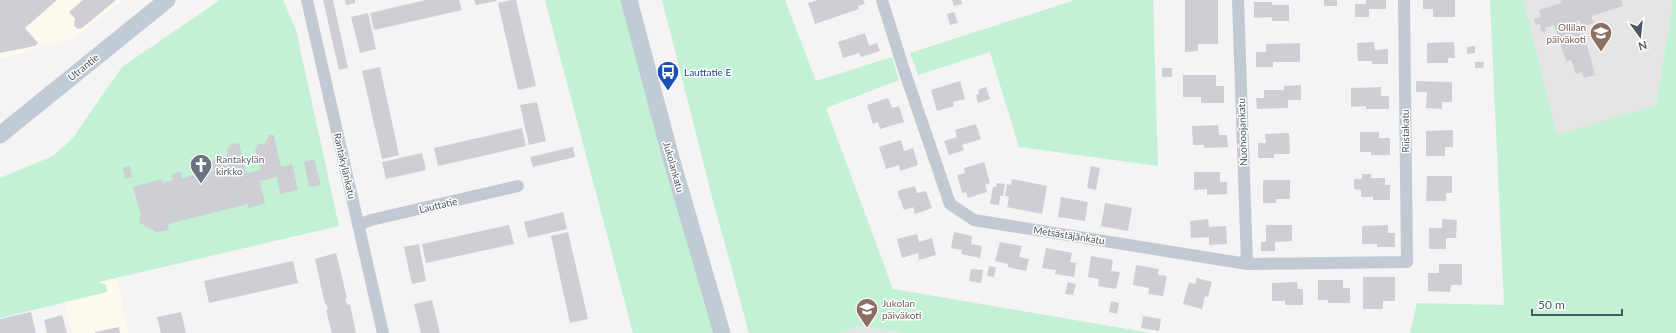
<svg xmlns="http://www.w3.org/2000/svg" width="1676" height="333" font-family="Lato,sans-serif">
	<style>
		.commercial { fill: #fdf9ef }
		.education { fill: #e6e4e5 }
		.green { fill: #c3f1d5 }
		.building { fill: #cdcfd5 }
		.lines { fill: none; stroke-linecap: round; stroke-linejoin: round }
		.street { stroke: #c1cad2; stroke-width: 12 }
		.secondary { stroke: #c1cbd6; stroke-width: 17 }
		.labels { text-anchor: middle; dominant-baseline: central; stroke-width: 3; stroke-linejoin: round; paint-order: stroke }
		.education-label { font-size: 10px; fill: #785e54; stroke: #fff; text-anchor: end }
		.street-label { font-size: 10px; fill: #4a5661; stroke: #fff }
		.transit-label { font-size: 10px; fill: #164399; stroke: #fff; text-anchor: start }
		.worship-label { font-size: 10px; fill: #5b616d; stroke: #fff; text-anchor: start }
	</style>
	<rect width="100%" height="100%" fill="#f5f3f3"/>
	<path class="commercial" d="M 0,0 L 122,0 L 76,37 L 0,59 Z
		M 116,278 L 129,333 L 72,333 L 65,302 L 107,292 L 97,282 Z"/>
	<path class="education" d="M 1524,0 L 1673,0 L 1656,105 L 1557,136 Z
		M 863,326 L 903,333 L 838,333 Z"/>
	<path class="green" d="M 220,0 L 283,0 L 296,30 L 339,226 L 99,282 L 106,285 L 107,292 L 0,318 L 0,178 L 53,156 L 72,139 L 122,67 Z
		M 545,0 L 624,0 L 718,333 L 633,333 Z
		M 662,0 L 785,0 L 816,81 L 892,57 L 899,80 L 826,108 L 893,289 L 1151,333 L 903,333 L 863,326 L 838,333 L 749,333 L 711,193 Z
		M 1075,0 L 1153,0 L 1158,166 L 1019,147 L 990,52 L 918,75 L 910,53 Z
		M 1490,0 L 1524,0 L 1557,135 L 1656,105 L 1673,0 L 1676,0 L 1676,333 L 1410,333 L 1417,303 L 1504,305 Z"/>
	<path class="building" d="M 0,0 L 57,0 L 25,28 L 38,43 L 35,46 L 0,53 Z
		M 83,0 L 116,0 L 82,28 L 78,29 L 74,26 L 75,19 L 69,12 Z
		M 323,0 L 333,0 L 348,68 L 339,70 Z
		M 345,0 L 355,0 L 355,3 L 346,5 Z
		M 426,0 L 459,0 L 462,10 L 374,30 L 370,13 Z
		M 474,0 L 496,0 L 496,1 L 476,5 Z
		M 511,0 L 516,0 L 536,86 L 518,90 L 498,3 Z
		M 818,0 L 863,0 L 865,4 L 858,6 L 859,9 L 815,24 L 808,3 Z
		M 952,0 L 961,0 L 962,4 L 954,6 Z
		M 1185,0 L 1218,0 L 1218,44 L 1198,44 L 1198,51 L 1185,52 Z
		M 1324,0 L 1337,0 L 1337,6 L 1324,6 Z
		M 1366,0 L 1386,0 L 1386,9 L 1369,9 L 1369,17 L 1355,17 L 1355,4 L 1366,4 Z
		M 1423,0 L 1455,0 L 1455,17 L 1433,17 L 1433,9 L 1423,9 Z
		M 1562,0 L 1621,0 L 1623,6 L 1591,16 L 1594,23 L 1582,27 L 1579,20 L 1576,21 L 1580,35 L 1584,34 L 1595,75 L 1584,78 L 1582,72 L 1576,74 L 1571,60 L 1566,61 L 1554,25 L 1545,28 L 1546,31 L 1542,33 L 1540,24 L 1536,25 L 1534,19 L 1541,17 L 1539,10 L 1561,3 L 1560,1 Z
		M 1254,2 L 1272,2 L 1272,5 L 1289,5 L 1289,21 L 1272,21 L 1272,17 L 1254,18 Z
		M 954,12 L 958,23 L 950,25 L 947,14 Z
		M 368,13 L 376,49 L 360,53 L 351,17 Z
		M 865,33 L 869,46 L 877,43 L 880,51 L 861,57 L 859,53 L 843,58 L 838,42 Z
		M 1374,42 L 1375,50 L 1388,49 L 1388,64 L 1372,64 L 1372,61 L 1358,61 L 1357,43 Z
		M 1454,42 L 1455,58 L 1448,58 L 1448,63 L 1427,63 L 1427,43 Z
		M 1300,43 L 1300,62 L 1273,62 L 1273,67 L 1256,67 L 1256,52 L 1266,52 L 1266,44 Z
		M 1475,46 L 1475,53 L 1467,54 L 1467,47 Z
		M 1475,62 L 1484,62 L 1483,68 L 1475,68 Z
		M 380,67 L 399,155 L 382,159 L 362,71 Z
		M 1162,68 L 1172,68 L 1172,77 L 1162,77 Z
		M 1183,75 L 1216,75 L 1216,86 L 1224,86 L 1224,103 L 1201,103 L 1201,97 L 1183,97 Z
		M 960,81 L 965,99 L 953,102 L 954,106 L 937,111 L 931,90 Z
		M 1416,81 L 1452,82 L 1452,102 L 1442,102 L 1442,109 L 1426,108 L 1427,92 L 1416,92 Z
		M 1301,85 L 1301,100 L 1288,100 L 1288,108 L 1257,109 L 1256,98 L 1264,98 L 1264,90 L 1284,90 L 1284,86 Z
		M 986,87 L 990,99 L 978,103 L 976,95 L 979,94 L 978,90 Z
		M 1381,87 L 1381,96 L 1389,96 L 1389,109 L 1366,109 L 1366,106 L 1351,107 L 1351,88 Z
		M 888,98 L 892,108 L 899,106 L 904,122 L 880,129 L 878,122 L 873,124 L 867,105 Z
		M 537,102 L 546,141 L 529,145 L 520,105 Z
		M 976,124 L 981,139 L 962,145 L 964,150 L 949,155 L 944,141 L 957,137 L 955,130 Z
		M 1218,125 L 1219,135 L 1227,135 L 1228,147 L 1204,148 L 1204,145 L 1193,145 L 1192,126 Z
		M 522,128 L 526,146 L 438,166 L 434,148 Z
		M 1453,130 L 1453,147 L 1445,147 L 1445,156 L 1426,156 L 1426,131 Z
		M 1360,132 L 1379,132 L 1379,138 L 1390,138 L 1390,155 L 1371,155 L 1371,152 L 1360,152 Z
		M 1289,133 L 1290,154 L 1274,154 L 1274,158 L 1258,158 L 1258,143 L 1266,143 L 1265,134 Z
		M 269,135 L 274,135 L 281,167 L 292,164 L 298,190 L 280,194 L 277,177 L 260,181 L 265,204 L 248,208 L 248,204 L 168,224 L 169,230 L 156,232 L 140,223 L 139,217 L 141,216 L 133,187 L 162,179 L 163,183 L 173,180 L 171,174 L 180,171 L 182,178 L 214,171 L 212,163 L 216,157 L 227,155 L 227,150 L 231,144 L 239,143 L 246,173 L 260,170 L 255,150 L 259,144 L 265,143 Z
		M 901,140 L 904,151 L 913,148 L 918,165 L 900,171 L 899,165 L 886,169 L 879,147 Z
		M 573,147 L 575,157 L 533,167 L 530,157 Z
		M 422,153 L 426,170 L 386,179 L 382,162 Z
		M 314,159 L 321,185 L 309,187 L 304,162 Z
		M 984,162 L 990,183 L 985,185 L 987,192 L 968,198 L 966,192 L 962,193 L 957,175 L 965,173 L 964,168 Z
		M 130,166 L 132,177 L 125,179 L 123,168 Z
		M 1091,166 L 1100,168 L 1096,190 L 1087,188 Z
		M 1194,172 L 1220,172 L 1220,182 L 1227,182 L 1227,194 L 1207,195 L 1207,189 L 1194,190 Z
		M 1362,174 L 1371,174 L 1371,178 L 1385,178 L 1385,185 L 1390,185 L 1390,200 L 1373,200 L 1373,197 L 1361,197 L 1361,190 L 1354,189 L 1354,179 L 1362,179 Z
		M 1427,176 L 1452,176 L 1452,193 L 1446,193 L 1446,201 L 1426,201 Z
		M 1012,179 L 1047,186 L 1042,214 L 1007,207 L 1009,197 L 1005,196 L 1007,184 L 1011,185 Z
		M 1263,180 L 1290,180 L 1290,199 L 1276,199 L 1276,203 L 1263,203 Z
		M 997,183 L 1005,184 L 1003,196 L 1000,196 L 999,205 L 990,204 L 993,187 L 996,187 Z
		M 915,186 L 917,193 L 926,191 L 932,208 L 915,214 L 913,207 L 904,210 L 897,191 Z
		M 1061,197 L 1088,202 L 1085,221 L 1058,217 Z
		M 1105,203 L 1132,208 L 1128,231 L 1101,226 Z
		M 563,212 L 567,229 L 528,238 L 524,222 Z
		M 1208,219 L 1209,227 L 1226,226 L 1227,244 L 1209,245 L 1209,237 L 1191,238 L 1190,221 Z
		M 1442,219 L 1457,220 L 1456,238 L 1446,238 L 1446,249 L 1429,249 L 1429,228 L 1442,228 Z
		M 509,225 L 514,244 L 426,263 L 422,244 Z
		M 1266,225 L 1292,225 L 1292,241 L 1275,242 L 1275,251 L 1261,251 L 1261,242 L 1266,242 Z
		M 1388,225 L 1388,233 L 1395,233 L 1395,247 L 1377,247 L 1377,244 L 1362,244 L 1362,226 Z
		M 568,232 L 588,319 L 570,323 L 551,236 Z
		M 954,232 L 972,236 L 971,244 L 982,246 L 980,258 L 961,254 L 962,250 L 951,248 Z
		M 917,234 L 919,242 L 932,238 L 936,255 L 919,260 L 918,253 L 902,258 L 897,239 Z
		M 1000,242 L 1022,246 L 1019,257 L 1029,259 L 1026,271 L 1008,267 L 1008,264 L 995,261 Z
		M 419,244 L 426,281 L 412,284 L 404,247 Z
		M 1046,248 L 1072,253 L 1070,262 L 1076,263 L 1074,277 L 1055,274 L 1056,270 L 1042,268 Z
		M 336,253 L 347,298 L 345,299 L 347,305 L 350,304 L 356,333 L 332,333 L 326,310 L 328,309 L 326,303 L 325,304 L 315,259 Z
		M 1091,256 L 1113,260 L 1111,271 L 1120,272 L 1116,289 L 1098,286 L 1099,279 L 1088,277 Z
		M 293,261 L 298,283 L 209,303 L 204,281 Z
		M 1439,264 L 1462,264 L 1462,285 L 1451,285 L 1450,292 L 1428,291 L 1428,273 L 1439,273 Z
		M 1136,265 L 1159,269 L 1158,275 L 1167,276 L 1163,296 L 1148,294 L 1149,288 L 1133,285 Z
		M 989,266 L 996,267 L 994,277 L 987,276 Z
		M 971,269 L 983,270 L 981,283 L 969,281 Z
		M 1363,277 L 1395,277 L 1395,301 L 1383,301 L 1383,309 L 1363,309 Z
		M 1197,278 L 1212,282 L 1208,297 L 1205,296 L 1202,309 L 1183,304 L 1189,282 L 1195,284 Z
		M 1318,280 L 1343,280 L 1343,288 L 1350,288 L 1350,303 L 1328,303 L 1328,300 L 1318,300 Z
		M 1068,282 L 1076,284 L 1073,295 L 1065,294 Z
		M 1297,282 L 1298,289 L 1303,289 L 1303,305 L 1285,305 L 1285,301 L 1272,301 L 1272,283 Z
		M 432,300 L 440,333 L 421,333 L 414,304 Z
		M 1111,301 L 1119,303 L 1117,314 L 1109,312 Z
		M 31,312 L 36,333 L 0,333 L 0,319 Z
		M 181,312 L 186,333 L 161,333 L 157,317 Z
		M 62,315 L 67,333 L 47,333 L 44,320 Z
		M 1143,316 L 1161,319 L 1159,331 L 1141,328 Z
		M 119,327 L 120,333 L 95,333 L 95,332 Z"/>
	<g class="lines">
		<path class="street" d="M 307,0 L 383,333
			M 882,0 L 903,67 L 950,204 L 974,220 L 1247,264 L 1407,262 L 1404,0
			M 1238,0 L 1247,264
			M 358,225 L 371,220 L 518,186"/>
		<path class="secondary" d="M 629,0 L 671,158 L 722,333
			M 0,135 L 167,0"/>
	</g>
	<defs>
		<g id="school-pin" transform="scale(1.15)"><path d="M0 17L-7.5 6A9.5 9.5 0 1 1 7.5 6Z" fill="#8d6e63" stroke="#fff"/><path d="M0-5L7-2L0 1L-7-2ZM-4 1L0 2.5L4 1V4Q0 6-4 4Z" fill="#fff"/></g>
		<g id="bus-pin" transform="scale(1.15)"><path d="M0 17L-7.5 6A9.5 9.5 0 1 1 7.5 6Z" fill="#1a4fb4" stroke="#fff"/><path d="M-5-6H5V4H4V6H2V4H-2V6H-4V4H-5ZM-3.5-4V0h7V-4ZM-3.5 1.2v1.5H-2V1.2ZM2 1.2v1.5H3.5V1.2Z" fill="#fff"/></g>
		<g id="church-pin" transform="scale(1.15)"><path d="M0 17L-7.5 6A9.5 9.5 0 1 1 7.5 6Z" fill="#6b7280" stroke="#fff"/><path d="M-1.2-6h2.4v3.5h3.3v2.4h-3.3V6h-2.4V-.1h-3.3v-2.4h3.3Z" fill="#fff"/></g>
	</defs>
	<g fill-rule="evenodd">
		<use href="#school-pin" x="1601" y="33"/>
		<use href="#bus-pin" x="668" y="72"/>
		<use href="#church-pin" x="201" y="165"/>
		<use href="#school-pin" x="867" y="309"/>
	</g>
	<g class="labels">
		<g class="education-label">
			<text x="1586" y="27">Ollilan<tspan x="1586" dy="12">päiväkoti</tspan></text>
			<text x="882" y="303" text-anchor="start">Jukolan<tspan x="882" dy="12">päiväkoti</tspan></text>
		</g>
		<g class="street-label">
			<text transform="translate(83 67) rotate(-39)">Utrantie</text>
			<text transform="translate(1405 131) rotate(-91)">Riistakatu</text>
			<text transform="translate(1242 132) rotate(-92)">Nuohoojankatu</text>
			<text transform="translate(345 166) rotate(77)">Rantakylänkatu</text>
			<text transform="translate(674 167) rotate(74)">Jukolankatu</text>
			<text transform="translate(438 205) rotate(-13)">Lauttatie</text>
			<text transform="translate(1069 235) rotate(9)">Metsästäjänkatu</text>
		</g>
		<g class="transit-label">
			<text x="684" y="72">Lauttatie E</text>
		</g>
		<g class="worship-label">
			<text x="216" y="159">Rantakylän<tspan x="216" dy="12">kirkko</tspan></text>
		</g>
	</g>
	<g transform="translate(1640 36) rotate(165)" stroke="#ffffff" stroke-width="3" paint-order="stroke">
	<path d="M0-3L7 15L0 10L-7 15Z" fill="#4a5661"/>
	<text y="-6" font-size="11" font-weight="bold" text-anchor="middle" fill="#4a5661">N</text>
	</g>
	<path d="M1532 309v6h90v-6" fill="none" stroke="#4a5661" stroke-width="2"/>
	<text x="1538" y="309" font-size="12" fill="#4a5661" stroke="#ffffff" stroke-width="3" paint-order="stroke">50 m</text>
</svg>
